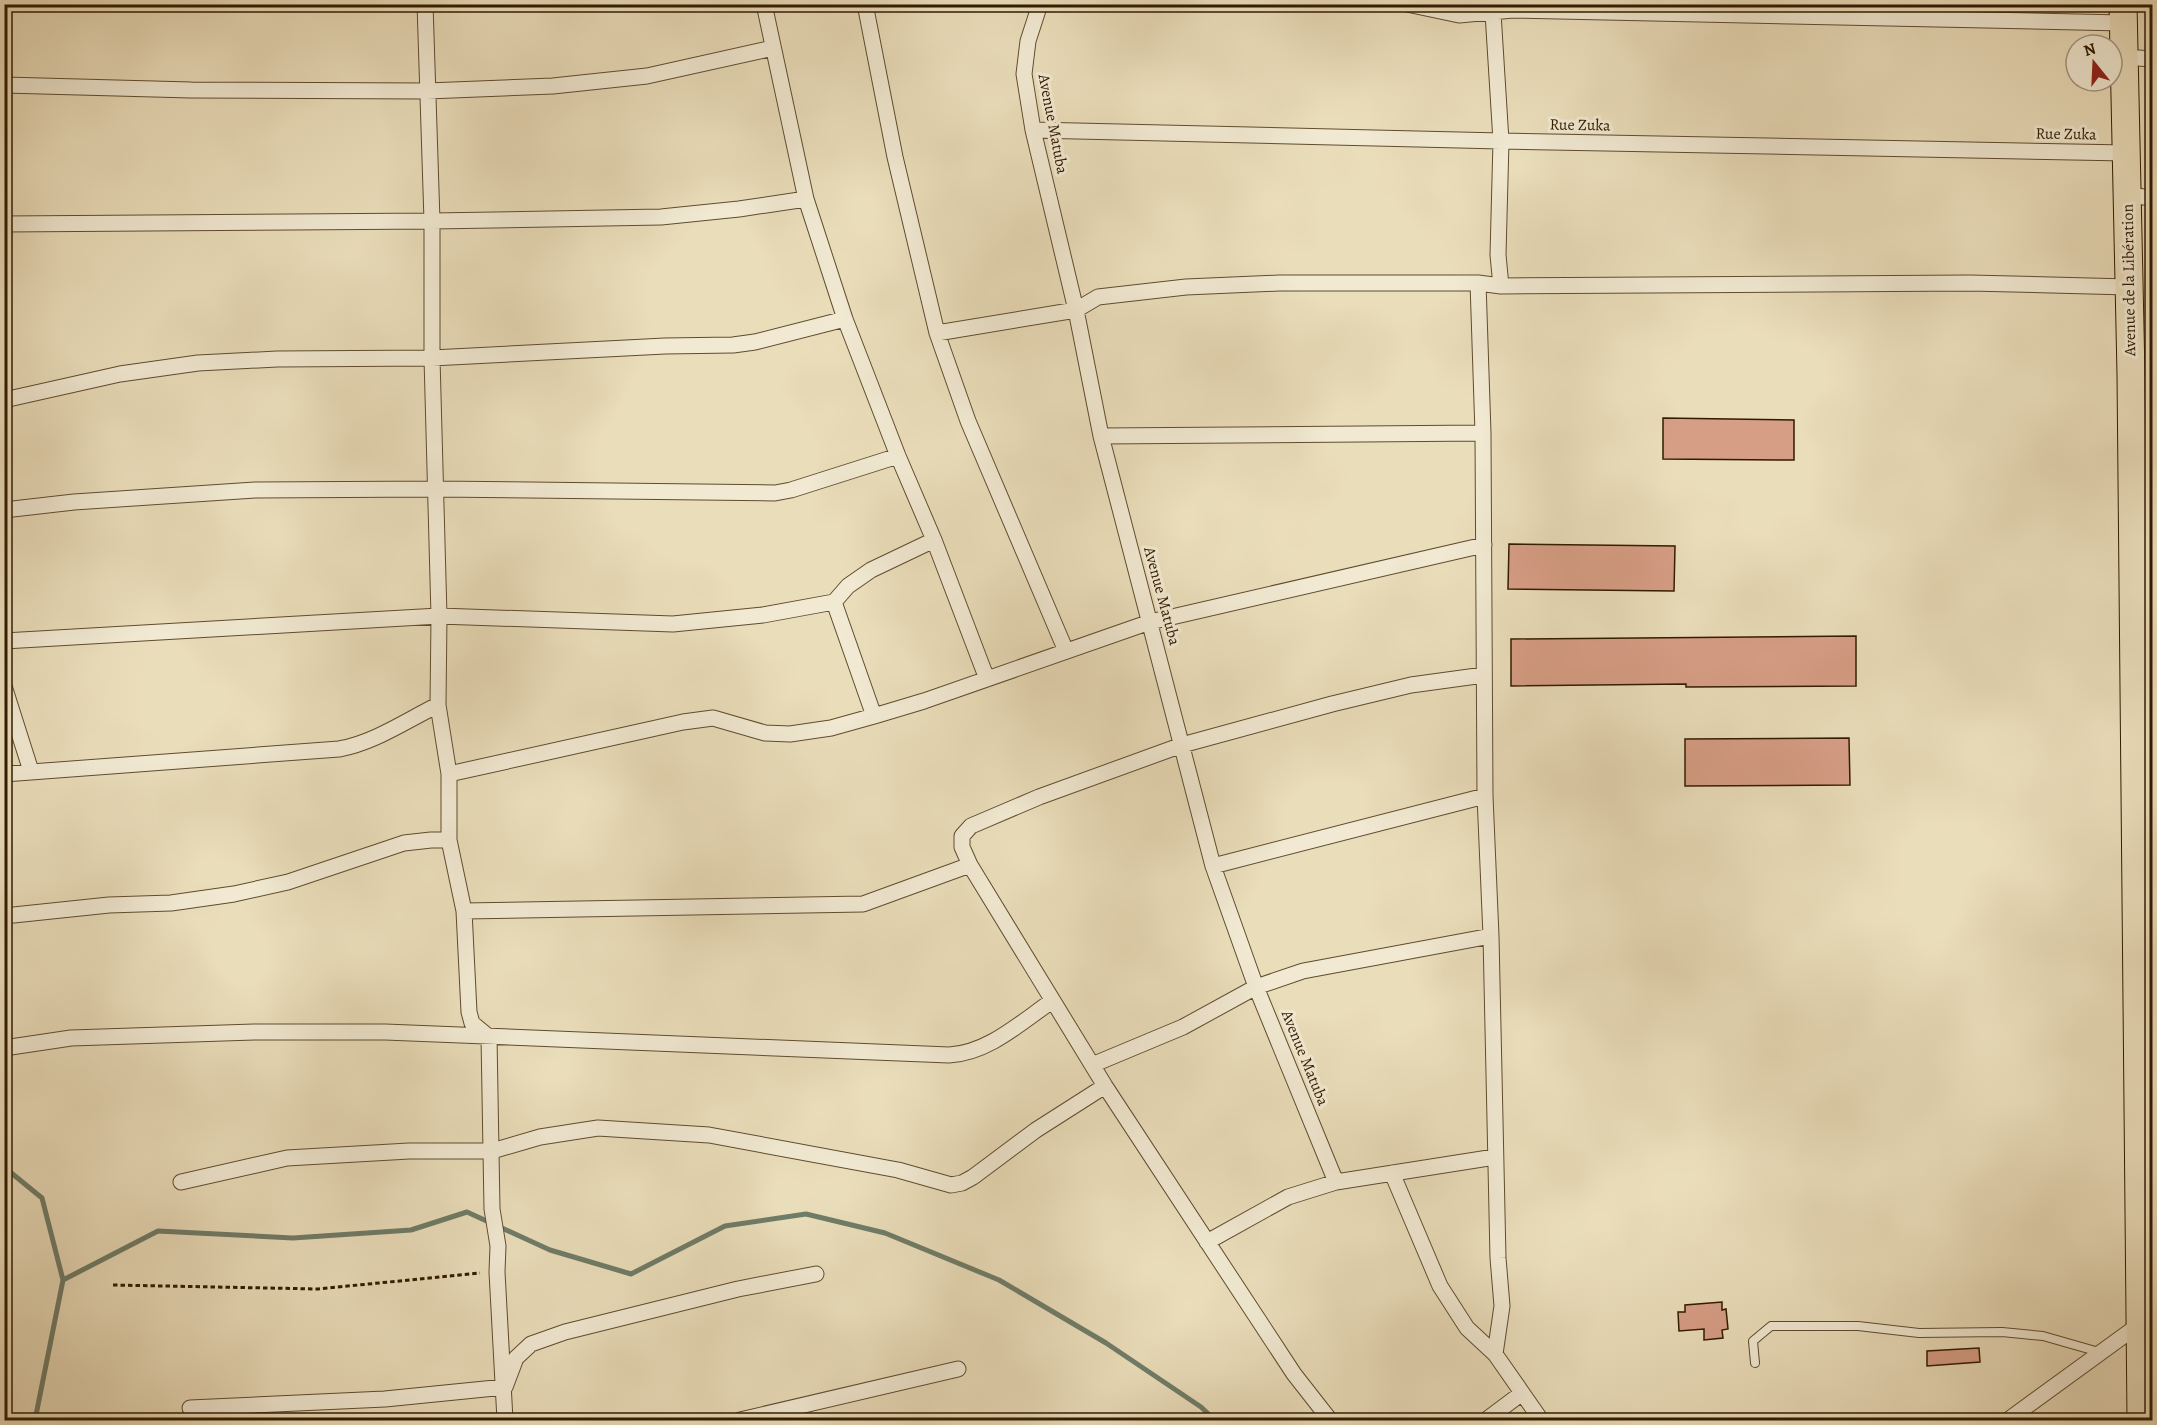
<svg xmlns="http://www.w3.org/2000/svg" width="2157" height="1425" font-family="Alegreya,serif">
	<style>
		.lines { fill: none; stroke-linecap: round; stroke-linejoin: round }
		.stream { stroke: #6f7c68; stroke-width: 5 }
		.building { fill: #d79e86; stroke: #311b01; stroke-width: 1.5 }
		.lane-casing { stroke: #5f4c2f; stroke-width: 10 }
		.street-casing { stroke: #5f4c2f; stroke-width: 17 }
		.highway-casing { stroke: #311b01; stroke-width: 29 }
		.path { stroke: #311b01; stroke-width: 3; stroke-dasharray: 4.5 3; stroke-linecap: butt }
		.lane { stroke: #f1e9d2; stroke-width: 8 }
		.street { stroke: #f1e9d2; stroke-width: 15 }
		.highway { stroke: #eaddba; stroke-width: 27 }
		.labels { text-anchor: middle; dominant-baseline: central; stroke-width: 6; stroke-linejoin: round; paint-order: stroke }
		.street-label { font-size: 16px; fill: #311b01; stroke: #f1e9d2 }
	</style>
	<rect width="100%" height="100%" fill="#eaddba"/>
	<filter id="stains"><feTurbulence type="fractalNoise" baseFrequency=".00333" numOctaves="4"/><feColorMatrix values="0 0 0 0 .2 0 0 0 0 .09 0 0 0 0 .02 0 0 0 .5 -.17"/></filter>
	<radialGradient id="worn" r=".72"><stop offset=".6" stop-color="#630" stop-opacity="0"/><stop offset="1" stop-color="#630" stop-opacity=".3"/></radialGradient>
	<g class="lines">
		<path class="stream" d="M 4,1167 L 42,1198 L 63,1280 L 35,1420
			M 63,1280 L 158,1231 L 293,1238 L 411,1230 L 467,1212 L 550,1250 L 631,1274 L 725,1226 L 806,1214 L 885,1233 L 999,1280 L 1106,1343 L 1201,1407 L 1215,1420"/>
	</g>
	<path class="building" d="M 1663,418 L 1794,420 L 1794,460 L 1663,459 Z
		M 1509,544 L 1675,546 L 1674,591 L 1508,589 Z
		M 1856,636 L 1856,686 L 1686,687 L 1686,684 L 1511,686 L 1511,639 Z
		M 1849,738 L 1850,785 L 1685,786 L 1685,739 Z
		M 1722,1302 L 1722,1310 L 1726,1309 L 1728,1329 L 1722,1330 L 1723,1338 L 1704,1340 L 1704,1329 L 1679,1331 L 1678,1312 L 1685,1312 L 1685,1305 Z
		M 1979,1348 L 1980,1362 L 1927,1366 L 1927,1351 Z"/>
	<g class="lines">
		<g class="lane-casing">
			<path id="lane" d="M 1755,1363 L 1753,1341 L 1771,1326 L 1858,1326 L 1919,1333 L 2002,1332 L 2043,1336 L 2099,1352"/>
		</g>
		<g class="street-casing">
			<path id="street" d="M 425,4 L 432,221 L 432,358 L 439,616 L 438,705 L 449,774 L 449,840 L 464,911 L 469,1012 L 472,1023 L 489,1037 L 492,1209 L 498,1246 L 497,1272 L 505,1420
				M 764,4 L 806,199 L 845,319 L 898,456 L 934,540 L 987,679
				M 865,4 L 895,157 L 937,333 L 968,421 L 1066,651
				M 1040,4 L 1028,41 L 1024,74 L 1033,130 L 1076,310 L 1101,436 L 1213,866 L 1256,987 L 1336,1182
				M 1407,4 L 1459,15 L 1513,10 L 2123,23
				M 1493,13 L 1501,141 L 1498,255 L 1501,286
				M 2124,57 L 2152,59
				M 4,85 L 191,90 L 427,91 L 553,86 L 647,76 L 773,48
				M 1033,130 L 1501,141 L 2126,153
				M 2128,195 L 2152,198
				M 4,224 L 432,221 L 661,217 L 739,209 L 806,199
				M 1478,283 L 1483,433 L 1485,796 L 1491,936 L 1498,1258 L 1502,1306 L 1495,1354 L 1541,1420
				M 937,333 L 1076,310 L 1098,297 L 1186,287 L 1279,283 L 1478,283 L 1501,286 L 1970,283 L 2129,287
				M 4,400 L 120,374 L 198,363 L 277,359 L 432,358 L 665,346 L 733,345 L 755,342 L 845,319
				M 1101,436 L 1483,433
				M 4,510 L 74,502 L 255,490 L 436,489 L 775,493 L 791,490 L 898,456
				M 834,602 L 874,716 L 924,701 L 1150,622 L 1484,545
				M 4,641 L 439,616 L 673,624 L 763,615 L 834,602 L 848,586 L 871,570 L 934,540
				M 4,686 L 31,771
				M 4,774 L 339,749 C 374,743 407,720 438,705
				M 449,774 L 683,722 L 713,718 L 765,733 L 790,734 L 831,728 L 874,716
				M 1213,866 L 1485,796
				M 464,911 L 863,904 L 970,865
				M 4,916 L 109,905 L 171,903 L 234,894 L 288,882 L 404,843 L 431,840 L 449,840
				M 4,1048 L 71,1038 L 254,1032 L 385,1032 L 949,1055 C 988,1053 1020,1023 1052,1001
				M 1092,1065 L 1183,1027 L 1256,987 L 1303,971 L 1491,936
				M 1392,1173 L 1440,1286 L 1467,1328 L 1495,1354
				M 181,1182 L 287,1158 L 409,1151 L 492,1151 L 540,1137 L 598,1128 L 709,1135 L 898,1170 L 951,1185 L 962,1183 L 973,1177 L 1036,1130 L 1105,1086
				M 1207,1242 L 1288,1197 L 1336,1182 L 1495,1157
				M 190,1408 L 385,1399 L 505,1387 L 516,1358 L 531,1344 L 565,1332 L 738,1289 L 816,1274
				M 740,1420 L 958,1369
				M 1330,1420 L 1294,1374 L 1105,1086 L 970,865 L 962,847 L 962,836 L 971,826 L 1039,797 L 1182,745 L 1332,704 L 1411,685 L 1484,675
				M 1486,1420 L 1522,1393
				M 2008,1420 L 2140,1324"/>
		</g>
		<g class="highway-casing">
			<path id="highway" d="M 2123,4 L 2131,374 L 2141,1420"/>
		</g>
		<path class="path" d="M 113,1285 L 318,1289 L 480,1273"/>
		<use href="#lane" class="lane"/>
		<use href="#street" class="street"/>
		<use href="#highway" class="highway"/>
	</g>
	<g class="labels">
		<g class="street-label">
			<text transform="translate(1053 124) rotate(79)">Avenue Matuba</text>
			<text transform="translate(1580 125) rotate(1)">Rue Zuka</text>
			<text transform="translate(2066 134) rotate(1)">Rue Zuka</text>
			<text transform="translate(2129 280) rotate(-91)">Avenue de la Libération</text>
			<text transform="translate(1162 596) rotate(75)">Avenue Matuba</text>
			<text transform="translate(1305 1058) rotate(68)">Avenue Matuba</text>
		</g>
	</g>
	<rect width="2157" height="1425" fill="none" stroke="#eaddba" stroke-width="24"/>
	<rect x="6" y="6" width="2145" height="1413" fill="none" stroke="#311b01" stroke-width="3"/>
	<rect x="12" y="12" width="2133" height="1401" fill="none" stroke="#311b01" stroke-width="1.5"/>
	<g transform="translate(2094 63) rotate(342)"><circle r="28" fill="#f1e9d2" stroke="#a4977e" stroke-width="1.5"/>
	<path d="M0-4.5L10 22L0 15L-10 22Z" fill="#8f2418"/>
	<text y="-9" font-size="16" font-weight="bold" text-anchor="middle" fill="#311b01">N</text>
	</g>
	<rect width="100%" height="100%" filter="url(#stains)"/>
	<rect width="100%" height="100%" fill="url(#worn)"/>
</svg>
